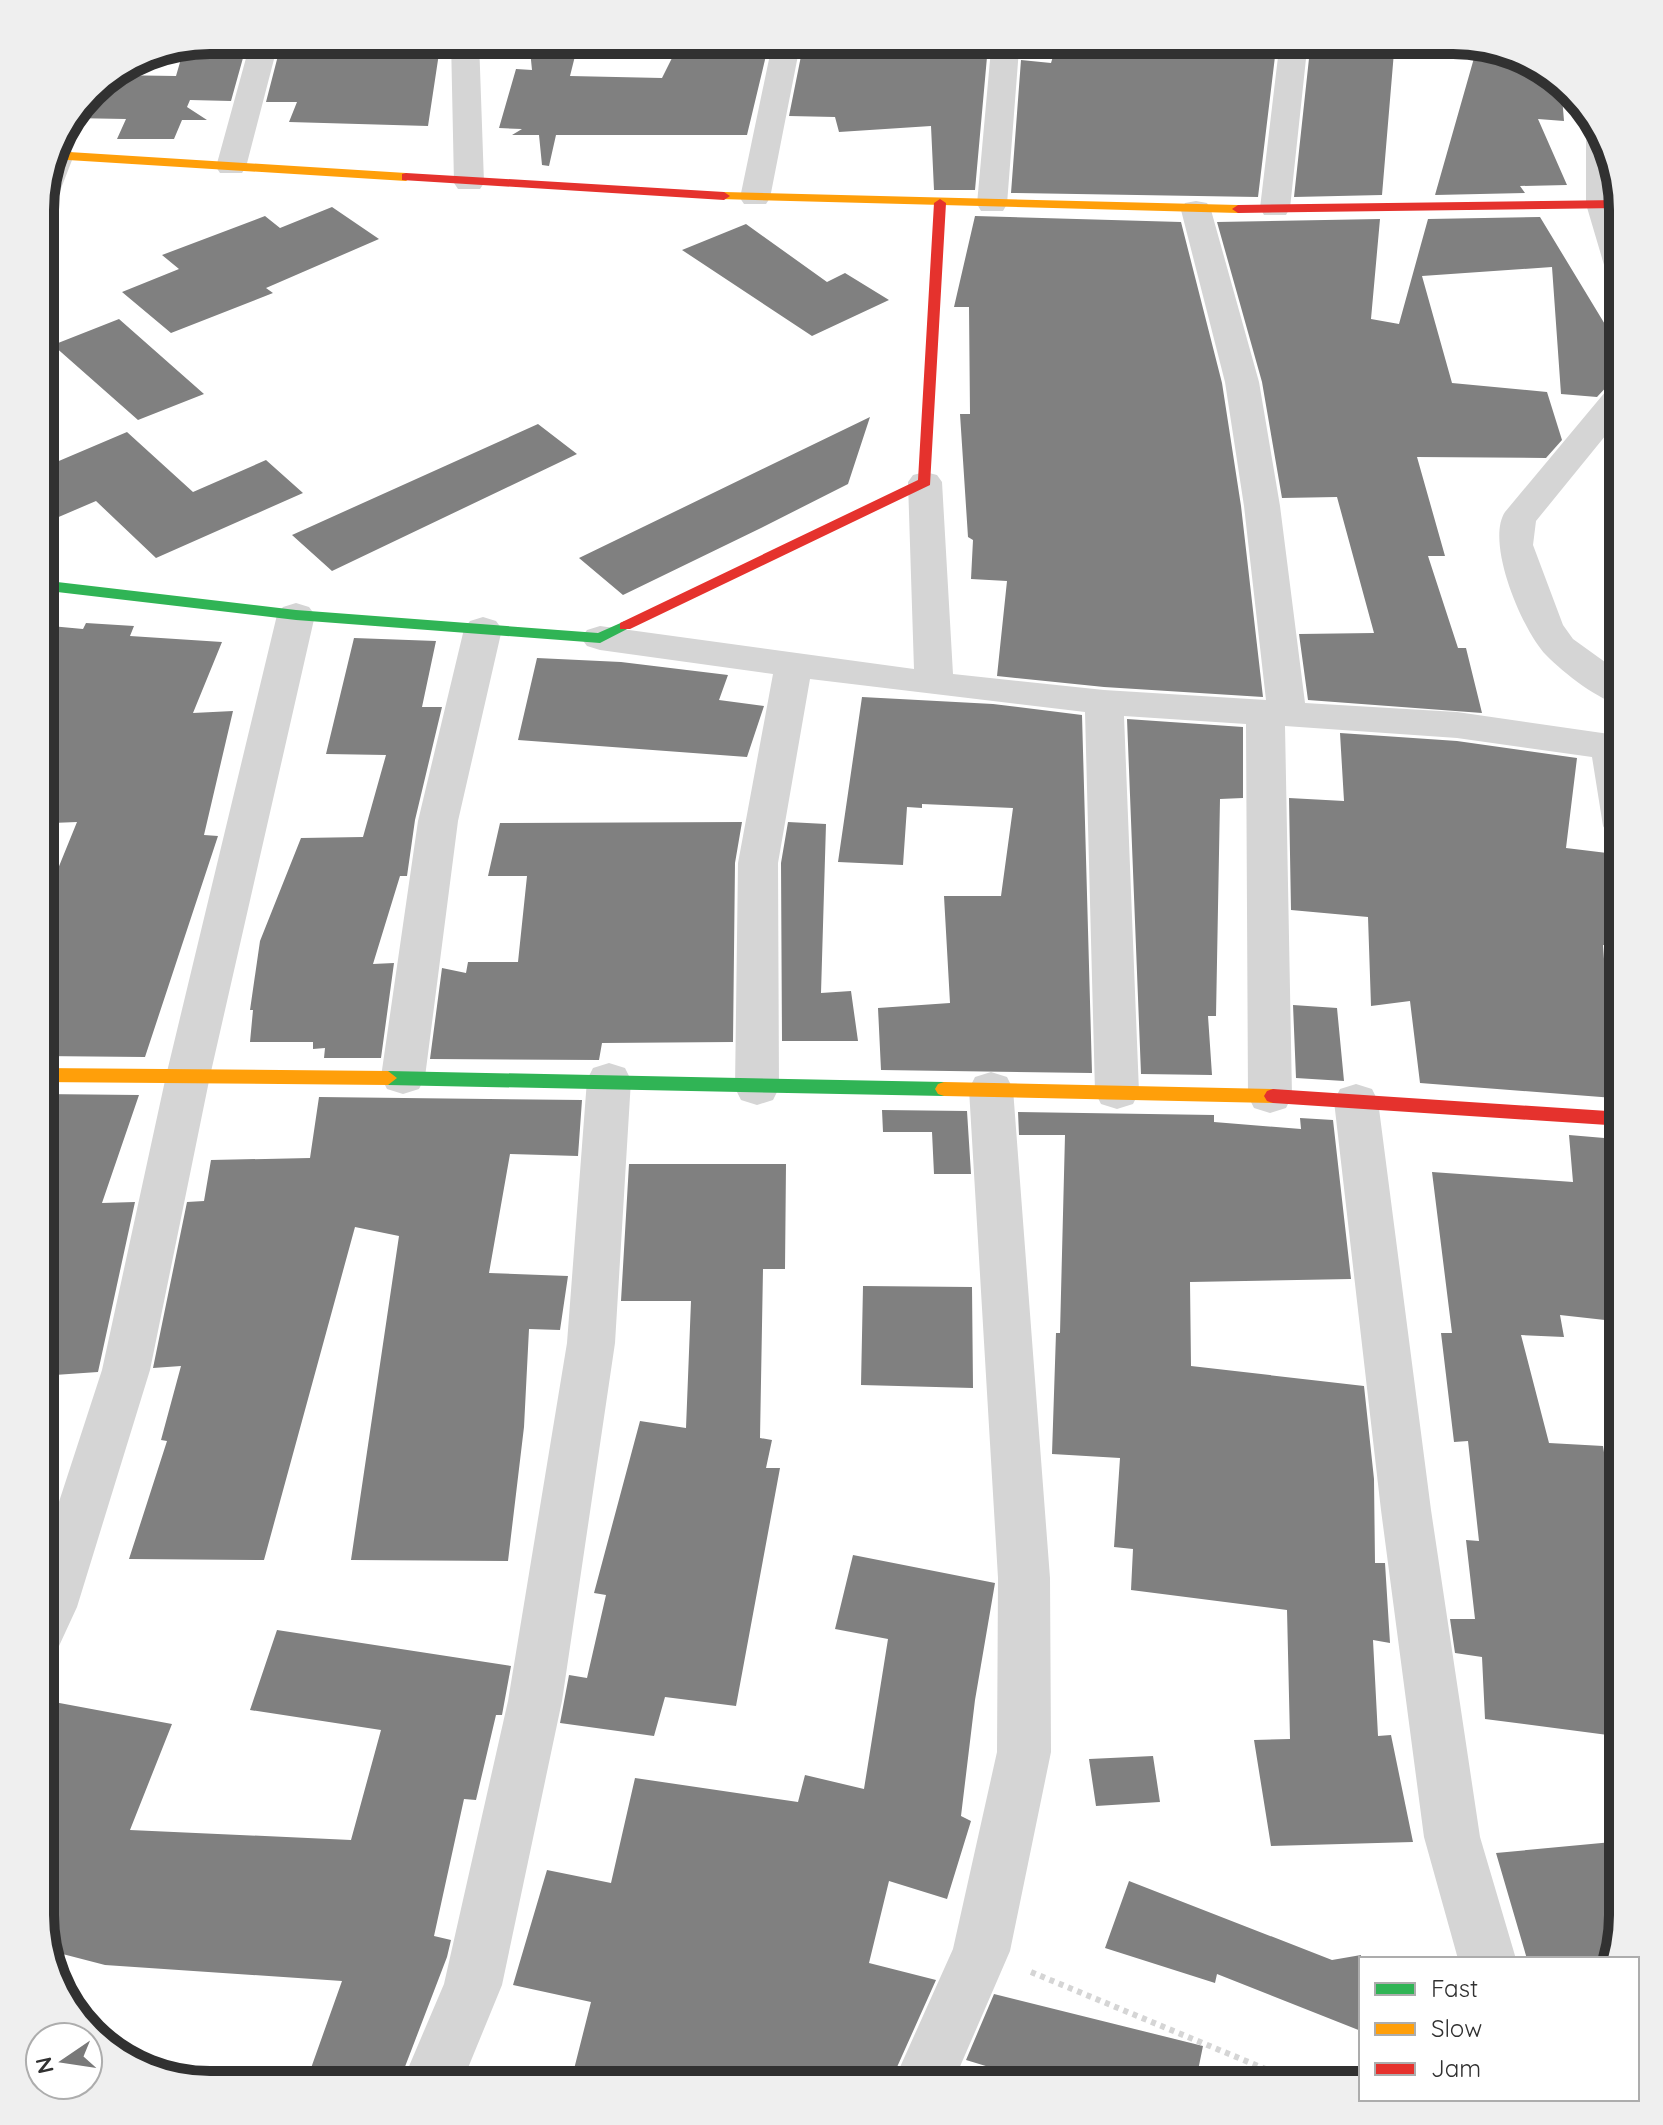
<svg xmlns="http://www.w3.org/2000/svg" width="1663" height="2125" font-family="Quicksand,sans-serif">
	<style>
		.building { fill: #808080 }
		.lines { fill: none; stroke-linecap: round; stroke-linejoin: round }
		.path { stroke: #d5d5d5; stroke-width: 6; stroke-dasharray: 5 5; stroke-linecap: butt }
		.street { fill: #d5d5d5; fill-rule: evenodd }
		.fast { fill: #30b455; fill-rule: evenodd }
		.slow { fill: #ff9f0a; fill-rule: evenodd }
		.jam { fill: #e5322d; fill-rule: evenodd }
		.rim { fill: none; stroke: #313131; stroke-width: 10 }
	</style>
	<rect width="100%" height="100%" fill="#fff"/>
	<path class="building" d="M 210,40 L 248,40 L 231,101 L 190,100 L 187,107 L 207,120 L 182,120 L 174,139 L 117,139 L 126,119 L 70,118 L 97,82 L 110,75 L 176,76 L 185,45 Z
		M 282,40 L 441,40 L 428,126 L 289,122 L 297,102 L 266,102 Z
		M 529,40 L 579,40 L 570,76 L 662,78 L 681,40 L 769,43 L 747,135 L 556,135 L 549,166 L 542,165 L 539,135 L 512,135 L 522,129 L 499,128 L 516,69 L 532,70 Z
		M 1058,40 L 1277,40 L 1258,197 L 1011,193 L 1021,60 L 1051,63 Z
		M 1311,40 L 1395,40 L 1382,195 L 1294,197 Z
		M 1478,44 L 1538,62 L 1561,84 L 1564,121 L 1538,119 L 1567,185 L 1520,186 L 1525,193 L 1435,195 Z
		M 803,46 L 987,57 L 975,190 L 934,190 L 931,126 L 839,132 L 835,117 L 789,116 Z
		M 332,207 L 379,239 L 266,288 L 273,293 L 171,333 L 122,292 L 179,269 L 162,255 L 265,216 L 280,228 Z
		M 975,216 L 1181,222 L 1222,383 L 1241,506 L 1263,697 L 1104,687 L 997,676 L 1007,581 L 971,579 L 973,540 L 968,537 L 960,414 L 970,414 L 969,307 L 954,307 Z
		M 1540,217 L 1606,326 L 1611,382 L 1597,397 L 1561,394 L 1552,267 L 1422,276 L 1452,383 L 1547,392 L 1562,440 L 1546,458 L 1417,457 L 1445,556 L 1428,556 L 1458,648 L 1466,648 L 1482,713 L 1308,700 L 1299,634 L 1374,633 L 1337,497 L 1282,498 L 1262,382 L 1217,222 L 1380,219 L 1371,319 L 1399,324 L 1428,219 Z
		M 746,224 L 827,282 L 845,273 L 889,300 L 812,336 L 682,250 Z
		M 119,319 L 204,394 L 138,420 L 53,345 Z
		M 870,417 L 848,484 L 761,528 L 623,595 L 579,558 Z
		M 538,424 L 577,454 L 332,571 L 292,535 Z
		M 127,432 L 193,492 L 266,460 L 303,493 L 156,558 L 96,501 L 40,525 L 40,469 Z
		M 86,623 L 134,626 L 130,636 L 222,642 L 193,713 L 233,711 L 204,835 L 218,836 L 145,1057 L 40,1056 L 40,913 L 77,822 L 52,823 L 55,803 L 40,802 L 40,625 L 83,629 Z
		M 354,638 L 436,641 L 422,707 L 442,707 L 415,820 L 407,876 L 400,876 L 373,964 L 394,963 L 381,1058 L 324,1058 L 325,1048 L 313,1049 L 313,1042 L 250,1042 L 253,1010 L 250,1010 L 260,941 L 301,838 L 363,837 L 386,755 L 326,754 Z
		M 537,658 L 621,662 L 728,675 L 719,700 L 764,706 L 747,757 L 518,740 Z
		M 862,697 L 993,704 L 1082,715 L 1092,1073 L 881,1070 L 878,1008 L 950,1003 L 944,896 L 1001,896 L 1013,808 L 922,804 L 922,808 L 907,807 L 903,865 L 838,862 Z
		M 1127,719 L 1243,727 L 1243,798 L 1220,799 L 1216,1016 L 1208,1016 L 1212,1075 L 1141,1074 Z
		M 1340,733 L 1457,741 L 1577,758 L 1566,848 L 1607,853 L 1610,946 L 1603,945 L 1614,1098 L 1420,1083 L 1410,1001 L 1371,1006 L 1368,917 L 1291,910 L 1289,798 L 1344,801 Z
		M 742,822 L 735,863 L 733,1042 L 602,1043 L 599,1060 L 430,1059 L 442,968 L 466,973 L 468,962 L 518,962 L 527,876 L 488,876 L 500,823 Z
		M 788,822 L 826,824 L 821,993 L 851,991 L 858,1041 L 782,1041 L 781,863 Z
		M 1293,1005 L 1337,1008 L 1344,1081 L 1296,1078 Z
		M 40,1094 L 139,1095 L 102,1203 L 135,1202 L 98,1372 L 40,1376 Z
		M 319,1097 L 582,1100 L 578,1156 L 510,1154 L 489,1273 L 568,1276 L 560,1330 L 529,1329 L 524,1427 L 508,1561 L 351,1560 L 399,1236 L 355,1227 L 264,1560 L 129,1559 L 167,1441 L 161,1440 L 181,1366 L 153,1368 L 187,1202 L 204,1201 L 211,1160 L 310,1158 Z
		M 882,1110 L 967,1111 L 971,1174 L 934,1174 L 932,1132 L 883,1132 Z
		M 1018,1112 L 1214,1115 L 1214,1122 L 1301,1129 L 1300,1118 L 1333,1120 L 1351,1279 L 1190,1282 L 1191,1366 L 1364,1386 L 1374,1479 L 1375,1563 L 1385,1563 L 1390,1643 L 1373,1640 L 1378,1736 L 1391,1735 L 1413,1842 L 1271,1846 L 1254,1740 L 1290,1739 L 1287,1610 L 1131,1590 L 1133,1549 L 1114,1547 L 1120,1458 L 1052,1454 L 1056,1333 L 1060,1333 L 1065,1135 L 1019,1135 Z
		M 1569,1135 L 1616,1139 L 1617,1155 L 1623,1156 L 1623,1322 L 1560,1315 L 1564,1337 L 1521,1335 L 1549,1443 L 1603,1446 L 1615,1522 L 1606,1522 L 1623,1637 L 1623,1737 L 1485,1719 L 1482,1657 L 1455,1653 L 1450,1619 L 1475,1619 L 1466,1540 L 1479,1541 L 1468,1441 L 1454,1442 L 1441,1333 L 1452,1333 L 1432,1172 L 1573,1182 Z
		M 629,1164 L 786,1164 L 785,1269 L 763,1269 L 760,1438 L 772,1440 L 766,1468 L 780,1468 L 736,1706 L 665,1697 L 654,1736 L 560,1723 L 569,1675 L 587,1678 L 606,1595 L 594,1593 L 640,1421 L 686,1428 L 691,1301 L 621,1301 Z
		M 863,1286 L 972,1287 L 973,1388 L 861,1385 Z
		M 853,1555 L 995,1583 L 975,1700 L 961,1816 L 971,1821 L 947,1899 L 889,1881 L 869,1963 L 936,1980 L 889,2085 L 570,2085 L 591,2002 L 513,1985 L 547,1870 L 611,1883 L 635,1778 L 798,1802 L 805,1775 L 864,1789 L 888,1639 L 835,1629 Z
		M 277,1630 L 511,1666 L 502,1715 L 496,1715 L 476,1800 L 464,1799 L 434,1936 L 451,1940 L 447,1957 L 398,2085 L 305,2085 L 342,1981 L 105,1965 L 51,1951 L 40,1916 L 40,1734 L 54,1702 L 172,1724 L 130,1830 L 351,1840 L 381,1730 L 250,1710 Z
		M 1153,1756 L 1160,1802 L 1096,1806 L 1089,1759 Z
		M 1623,1841 L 1623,1916 L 1611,1959 L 1527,1959 L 1496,1853 Z
		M 1129,1881 L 1332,1960 L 1361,1955 L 1361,2031 L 1217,1974 L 1215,1983 L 1105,1948 Z
		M 994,1994 L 1203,2046 L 1195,2085 L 1048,2085 L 966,2060 Z"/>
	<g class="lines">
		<path class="path" d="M 1031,1972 L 1304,2085"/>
		<path class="street" d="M 251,40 L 279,40 L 246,167 L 242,173 L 220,173 L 216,167 Z
			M 451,40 L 479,40 L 484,183 L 480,189 L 458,189 L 454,183 Z
			M 773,40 L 801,40 L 770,198 L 766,204 L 744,204 L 740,198 Z
			M 996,40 L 1024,40 L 1019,49 L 1007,204 L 1003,211 L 981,211 L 977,204 L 991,49 Z
			M 1280,40 L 1308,40 L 1290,208 L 1286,215 L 1264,215 L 1260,208 Z
			M 1598,128 L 1623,225 L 1623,285 L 1612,282 L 1607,275 L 1586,204 L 1586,136 Z
			M 59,146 L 70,149 L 74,155 L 55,204 L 51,211 L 40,213 L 40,198 L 54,147 Z
			M 1196,201 L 1207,203 L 1211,210 L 1259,382 L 1280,506 L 1305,703 L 1457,712 L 1623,736 L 1623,840 L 1609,836 L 1603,826 L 1592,757 L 1457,738 L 1285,726 L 1292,1096 L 1286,1108 L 1270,1113 L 1254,1108 L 1248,1096 L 1246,724 L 1124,716 L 1139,1092 L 1133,1104 L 1117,1109 L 1101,1104 L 1095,1092 L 1085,712 L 810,679 L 778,863 L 779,1088 L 773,1100 L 757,1105 L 741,1100 L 735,1088 L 738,863 L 773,674 L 600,650 L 587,646 L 581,638 L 587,630 L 600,626 L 914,669 L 908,482 L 913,475 L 925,472 L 937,475 L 942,482 L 953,674 L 1104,690 L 1266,700 L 1244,506 L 1225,382 L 1181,210 L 1185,203 Z
			M 1623,382 L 1623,414 L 1536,521 L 1533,545 L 1563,625 L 1573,639 L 1623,675 L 1623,706 C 1598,700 1565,674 1546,655 C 1522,630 1485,542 1505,512 L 1611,385 Z
			M 296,603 L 309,607 L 315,615 L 210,1076 L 150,1370 L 77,1607 L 59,1646 L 40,1653 L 40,1560 L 102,1370 L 166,1076 L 277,615 L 283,607 Z
			M 483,617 L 496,621 L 502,629 L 458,821 L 425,1077 L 419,1089 L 403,1094 L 387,1089 L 381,1077 L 418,821 L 464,629 L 470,621 Z
			M 609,1063 L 625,1068 L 631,1080 L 615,1343 L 562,1701 L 502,1985 L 461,2085 L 401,2085 L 444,1984 L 508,1701 L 567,1343 L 587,1080 L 593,1068 Z
			M 991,1072 L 1007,1077 L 1013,1089 L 1050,1578 L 1051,1752 L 1010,1951 L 952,2085 L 892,2085 L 953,1949 L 997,1752 L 998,1578 L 969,1089 L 975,1077 Z
			M 1356,1084 L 1372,1089 L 1378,1101 L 1431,1510 L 1480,1837 L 1516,1959 L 1458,1959 L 1424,1837 L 1381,1510 L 1334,1101 L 1340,1089 Z"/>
		<path class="fast" d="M 40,580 L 296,610 L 598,633 L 625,621 L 633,626 L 600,643 L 296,620 L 40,590 Z
			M 388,1071 L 944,1082 L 950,1084 L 953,1089 L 950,1094 L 944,1096 L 388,1085 L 379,1078 Z"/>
		<path class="slow" d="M 53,151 L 406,173 L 412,177 L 406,181 L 52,159 Z
			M 724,192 L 1238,205 L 1244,209 L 1238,213 L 720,199 L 718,196 Z
			M 40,1068 L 388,1071 L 397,1078 L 388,1085 L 40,1082 Z
			M 944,1082 L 1273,1089 L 1279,1091 L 1282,1096 L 1279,1101 L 1273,1103 L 944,1096 L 938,1094 L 935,1089 L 938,1084 Z"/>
		<path class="jam" d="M 406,173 L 724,192 L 730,196 L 724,200 L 402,180 L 402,174 Z
			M 940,199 L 946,203 L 930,485 L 630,629 L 620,629 L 620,623 L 918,480 L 934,203 Z
			M 1620,200 L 1621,208 L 1238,213 L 1232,209 L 1238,205 Z
			M 1273,1089 L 1623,1112 L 1623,1126 L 1273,1103 L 1267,1101 L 1264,1096 L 1267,1091 Z"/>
	</g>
	<path d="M0 0H1663V2125H0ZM210 54H1453A156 156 0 0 1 1609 210V1915A156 156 0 0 1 1453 2071H210A156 156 0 0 1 54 1915V210A156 156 0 0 1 210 54Z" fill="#efefef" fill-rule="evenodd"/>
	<path class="rim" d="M210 54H1453A156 156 0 0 1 1609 210V1915A156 156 0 0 1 1453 2071H210A156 156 0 0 1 54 1915V210A156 156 0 0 1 210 54Z"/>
	<rect x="1359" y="1957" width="280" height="144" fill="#ffffff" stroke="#adadad" stroke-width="2"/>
	<rect x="1375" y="1983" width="40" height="12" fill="#30b455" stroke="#adadad" stroke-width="2"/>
	<text x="1431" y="1997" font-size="24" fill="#313131">Fast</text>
	<rect x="1375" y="2023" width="40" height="12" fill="#ff9f0a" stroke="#adadad" stroke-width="2"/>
	<text x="1431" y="2037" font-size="24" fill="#313131">Slow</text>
	<rect x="1375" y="2063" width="40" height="12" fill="#e5322d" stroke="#adadad" stroke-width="2"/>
	<text x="1431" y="2077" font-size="24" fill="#313131">Jam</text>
	<g transform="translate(64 2061) rotate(257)"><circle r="38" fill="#ffffff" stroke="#adadad" stroke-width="2"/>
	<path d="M0-6L14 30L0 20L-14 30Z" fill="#797979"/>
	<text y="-12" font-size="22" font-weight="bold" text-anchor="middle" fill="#313131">N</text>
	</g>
</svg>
